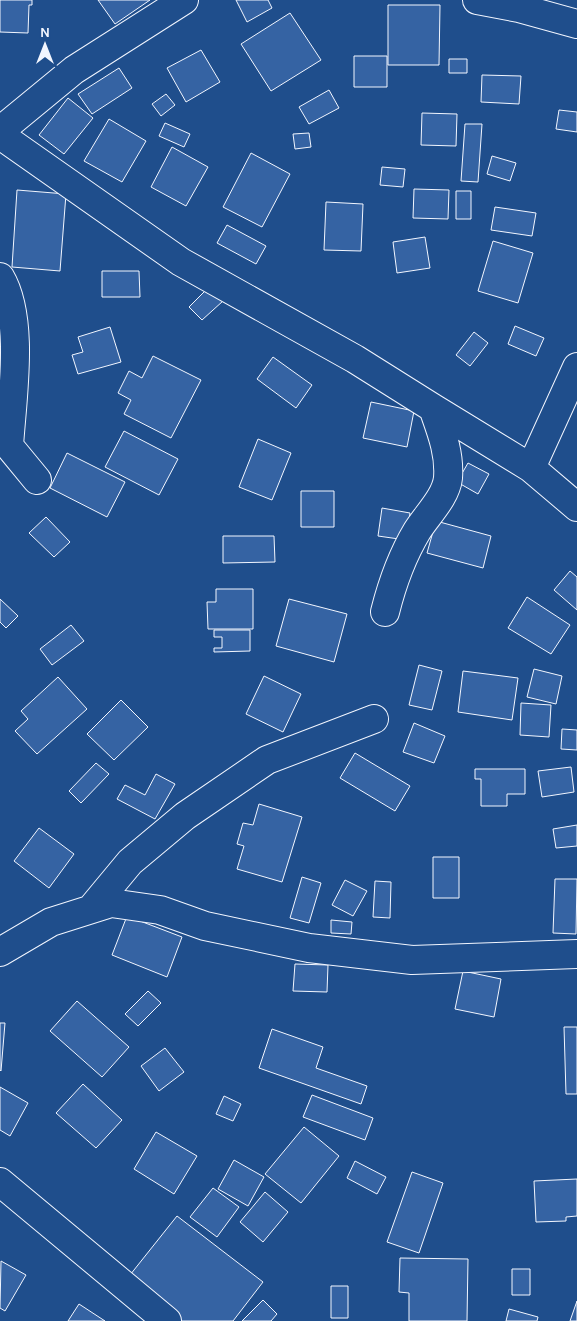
<svg xmlns="http://www.w3.org/2000/svg" width="577" height="1321" font-family="Karla,sans-serif">
	<style>
		.building { fill: #3563a3; stroke: #f2f6ff }
		.lines { fill: none; stroke-linecap: round; stroke-linejoin: round }
		.street-casing { stroke: #f2f6ff; stroke-width: 30 }
		.street { stroke: #1f4e8c; stroke-width: 28 }
	</style>
	<rect width="100%" height="100%" fill="#1f4e8c"/>
	<path class="building" d="M 0,0 L 32,0 L 32,5 L 29,5 L 28,33 L 0,32 Z
		M 98,0 L 150,0 L 115,24 Z
		M 236,0 L 268,0 L 272,8 L 247,22 Z
		M 388,5 L 440,5 L 439,65 L 388,65 Z
		M 290,13 L 321,60 L 271,91 L 241,44 Z
		M 201,50 L 220,82 L 186,102 L 167,68 Z
		M 354,56 L 387,56 L 387,87 L 354,87 Z
		M 449,59 L 467,59 L 467,73 L 449,73 Z
		M 119,68 L 132,88 L 92,114 L 78,94 Z
		M 482,75 L 521,76 L 519,104 L 481,102 Z
		M 329,90 L 339,108 L 309,124 L 299,107 Z
		M 166,94 L 175,105 L 161,116 L 152,104 Z
		M 68,98 L 93,118 L 64,154 L 39,135 Z
		M 559,110 L 577,112 L 577,132 L 556,129 Z
		M 422,113 L 457,114 L 456,146 L 421,145 Z
		M 109,119 L 146,141 L 122,182 L 84,161 Z
		M 165,123 L 190,134 L 184,147 L 159,136 Z
		M 465,124 L 482,124 L 478,182 L 461,181 Z
		M 309,133 L 311,147 L 295,149 L 293,134 Z
		M 172,147 L 208,167 L 186,206 L 151,187 Z
		M 251,153 L 290,174 L 262,227 L 223,207 Z
		M 492,156 L 516,163 L 510,181 L 487,174 Z
		M 382,167 L 405,169 L 403,187 L 380,185 Z
		M 414,189 L 449,190 L 448,219 L 413,218 Z
		M 17,190 L 66,194 L 60,271 L 12,267 Z
		M 456,191 L 471,191 L 471,219 L 456,219 Z
		M 326,202 L 363,204 L 361,251 L 324,250 Z
		M 495,207 L 536,213 L 532,236 L 491,230 Z
		M 227,225 L 266,246 L 256,264 L 217,243 Z
		M 425,237 L 430,268 L 397,273 L 393,242 Z
		M 493,241 L 533,253 L 518,303 L 478,291 Z
		M 102,271 L 139,271 L 140,297 L 102,297 Z
		M 209,287 L 223,301 L 202,320 L 189,307 Z
		M 515,326 L 544,338 L 536,356 L 508,344 Z
		M 110,327 L 121,362 L 78,374 L 72,355 L 83,352 L 78,337 Z
		M 474,332 L 488,343 L 470,366 L 456,355 Z
		M 153,356 L 201,380 L 171,438 L 124,414 L 131,400 L 118,393 L 129,371 L 142,378 Z
		M 273,357 L 312,385 L 296,408 L 257,379 Z
		M 371,402 L 414,411 L 407,447 L 363,438 Z
		M 124,431 L 178,459 L 159,495 L 105,467 Z
		M 258,439 L 291,453 L 272,500 L 239,487 Z
		M 67,453 L 125,482 L 107,517 L 50,488 Z
		M 468,463 L 489,474 L 478,494 L 457,482 Z
		M 301,491 L 334,491 L 334,527 L 301,527 Z
		M 382,508 L 410,513 L 406,540 L 378,536 Z
		M 46,517 L 70,542 L 54,557 L 29,533 Z
		M 436,521 L 491,536 L 483,568 L 427,553 Z
		M 223,536 L 274,536 L 275,562 L 223,563 Z
		M 570,571 L 577,577 L 577,610 L 554,590 Z
		M 216,589 L 253,589 L 253,629 L 208,629 L 207,602 L 216,602 Z
		M 527,597 L 570,625 L 551,654 L 508,628 Z
		M 0,599 L 18,616 L 6,628 L 0,622 Z
		M 289,599 L 347,614 L 334,662 L 276,646 Z
		M 71,625 L 84,641 L 52,665 L 40,649 Z
		M 214,630 L 250,630 L 250,651 L 214,652 L 214,648 L 222,648 L 222,637 L 214,637 Z
		M 419,665 L 442,671 L 432,710 L 409,705 Z
		M 534,669 L 562,676 L 556,704 L 527,697 Z
		M 463,671 L 518,678 L 512,720 L 458,712 Z
		M 264,676 L 301,694 L 283,732 L 246,714 Z
		M 58,677 L 87,709 L 37,754 L 15,731 L 28,719 L 21,711 Z
		M 121,700 L 148,727 L 114,760 L 87,734 Z
		M 521,703 L 551,705 L 549,737 L 520,735 Z
		M 414,723 L 445,736 L 434,763 L 403,752 Z
		M 562,729 L 577,730 L 577,750 L 561,749 Z
		M 355,753 L 410,786 L 395,811 L 340,778 Z
		M 96,763 L 109,774 L 81,803 L 69,791 Z
		M 571,767 L 574,792 L 542,797 L 538,771 Z
		M 475,769 L 525,769 L 525,794 L 507,794 L 507,806 L 481,806 L 481,779 L 475,779 Z
		M 156,774 L 175,784 L 155,819 L 117,799 L 125,785 L 145,795 Z
		M 259,804 L 302,817 L 282,882 L 237,869 L 244,846 L 237,844 L 243,823 L 253,825 Z
		M 577,825 L 577,846 L 556,848 L 553,829 Z
		M 39,828 L 74,854 L 49,888 L 14,861 Z
		M 433,857 L 459,857 L 459,898 L 433,898 Z
		M 302,877 L 321,883 L 309,923 L 290,918 Z
		M 555,879 L 577,879 L 576,934 L 553,933 Z
		M 345,880 L 367,891 L 353,916 L 332,905 Z
		M 375,881 L 391,882 L 390,918 L 373,917 Z
		M 127,916 L 182,937 L 167,977 L 112,955 Z
		M 331,920 L 352,922 L 351,934 L 331,933 Z
		M 295,964 L 328,965 L 327,992 L 293,991 Z
		M 463,971 L 501,979 L 494,1017 L 455,1009 Z
		M 148,991 L 161,1003 L 138,1026 L 125,1014 Z
		M 77,1001 L 129,1047 L 102,1077 L 50,1031 Z
		M 0,1023 L 5,1023 L 1,1071 L 0,1070 Z
		M 564,1027 L 577,1027 L 577,1094 L 566,1094 Z
		M 272,1029 L 323,1047 L 316,1068 L 367,1086 L 361,1104 L 259,1068 Z
		M 165,1048 L 184,1072 L 159,1091 L 141,1066 Z
		M 83,1084 L 122,1120 L 96,1148 L 56,1113 Z
		M 0,1087 L 28,1103 L 10,1136 L 0,1130 Z
		M 312,1095 L 373,1118 L 365,1140 L 303,1117 Z
		M 224,1096 L 241,1104 L 233,1121 L 216,1114 Z
		M 304,1127 L 339,1156 L 301,1203 L 265,1174 Z
		M 156,1132 L 197,1156 L 174,1194 L 134,1169 Z
		M 234,1160 L 264,1177 L 248,1206 L 218,1189 Z
		M 355,1161 L 386,1177 L 377,1194 L 347,1178 Z
		M 412,1172 L 443,1183 L 419,1253 L 387,1242 Z
		M 577,1179 L 577,1216 L 566,1217 L 566,1221 L 536,1222 L 534,1181 Z
		M 213,1188 L 239,1207 L 217,1237 L 190,1217 Z
		M 265,1192 L 288,1212 L 263,1242 L 240,1222 Z
		M 177,1216 L 263,1282 L 233,1321 L 179,1321 L 126,1280 Z
		M 400,1258 L 468,1259 L 467,1321 L 409,1321 L 409,1293 L 399,1292 Z
		M 1,1261 L 26,1275 L 5,1311 L 0,1308 Z
		M 512,1269 L 530,1269 L 530,1295 L 512,1295 Z
		M 331,1286 L 348,1286 L 348,1318 L 331,1318 Z
		M 263,1300 L 277,1314 L 271,1321 L 242,1321 Z
		M 577,1301 L 577,1321 L 570,1321 Z
		M 79,1304 L 105,1321 L 68,1321 Z
		M 509,1309 L 538,1317 L 537,1321 L 506,1321 Z"/>
	<g class="lines">
		<g class="street-casing">
			<path id="street" d="M 477,0 L 519,8 L 577,24
				M 0,131 L 74,70 L 184,0
				M 0,135 L 181,262 L 355,359 L 433,408 L 531,468 L 577,507
				M 0,277 C 25,319 12,398 9,446 L 37,480
				M 531,468 L 577,367
				M 385,612 C 392,584 402,556 417,531 C 427,515 446,497 448,478 C 450,453 441,431 433,408
				M 91,909 L 130,862 L 185,816 L 267,760 L 374,719
				M 0,952 L 51,922 L 111,903 L 160,910 L 205,926 L 309,948 L 412,960 L 577,954
				M 0,1182 L 167,1321"/>
		</g>
		<use href="#street" class="street"/>
	</g>
	<g transform="translate(45 45)" stroke="#1f4e8c" stroke-width="4" paint-order="stroke">
	<path d="M0-4L9 19L0 12L-9 19Z" fill="#f2f6ff"/>
	<text y="-8" font-size="14" font-weight="bold" text-anchor="middle" fill="#f2f6ff">N</text>
	</g>
</svg>
